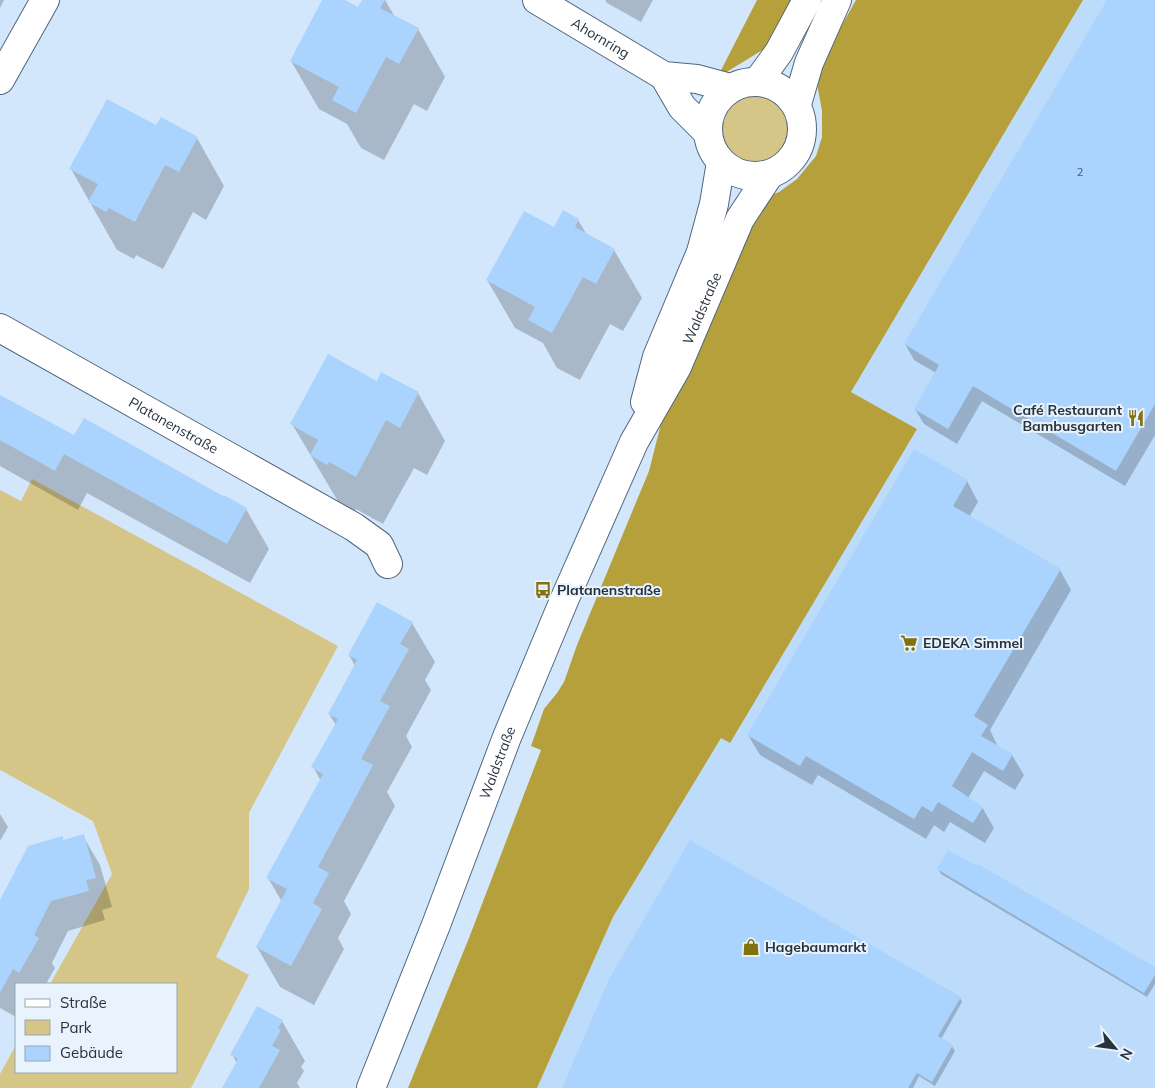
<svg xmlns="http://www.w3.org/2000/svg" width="1155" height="1088" font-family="Mulish,sans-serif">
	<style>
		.built { fill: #bddbfa }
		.green { fill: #d5c688 }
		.forest { fill: #b6a03c }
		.shadow { fill: #0003 }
		.building { fill: #aad4fd }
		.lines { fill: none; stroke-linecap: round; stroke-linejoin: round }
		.minor-casing { stroke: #50667c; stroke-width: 30 }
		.minor { stroke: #fff; stroke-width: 28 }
		.labels { text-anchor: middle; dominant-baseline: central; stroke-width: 4; stroke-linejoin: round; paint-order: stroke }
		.number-label { font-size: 11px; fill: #485a6c }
		.street-label { font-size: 14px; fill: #28323c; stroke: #e9f3fd }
		.poi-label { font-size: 14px; font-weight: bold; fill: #28323c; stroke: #e9f3fd; text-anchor: start }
	</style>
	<rect width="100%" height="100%" fill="#d3e7fc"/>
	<path class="built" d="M 1083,0 L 1155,0 L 1155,1088 L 537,1088 L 613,917 L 721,738 L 730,742 L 917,429 L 851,392 Z"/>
	<path class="green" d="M720 129a36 36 0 1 1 72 0a36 36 0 1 1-72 0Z
		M 32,479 L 338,646 L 249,813 L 249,889 L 216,957 L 249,975 L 191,1088 L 0,1088 L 0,1074 L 16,1045 L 16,1072 L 176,1072 L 176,984 L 50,984 L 112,874 L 93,821 L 0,770 L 0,490 L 21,501 Z"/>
	<path class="forest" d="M 757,0 L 791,0 L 772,44 L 717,78 Z
		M 856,0 L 1083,0 L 851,392 L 917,429 L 730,743 L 721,738 L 613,917 L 537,1088 L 408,1088 L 469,938 L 541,750 L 531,746 L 544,709 L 557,693 L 564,682 L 577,645 L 649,471 L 663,416 L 743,238 L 767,197 L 779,192 L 797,179 L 816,156 L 822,137 L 822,111 L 817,84 L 828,50 Z"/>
	<path class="shadow" d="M 0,0 L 4,0 L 0,8 Z
		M 324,0 L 343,0 L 359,9 L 363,0 L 385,0 L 395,17 L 418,29 L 445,77 L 427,111 L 414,104 L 384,160 L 361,148 L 347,124 L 319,109 L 291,61 Z
		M 605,0 L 653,0 L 641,22 L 607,3 Z
		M 1109,0 L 1155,0 L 1155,435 L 1125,486 L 982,401 L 957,444 L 924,424 L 915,409 L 936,373 L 914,360 L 905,344 Z
		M 157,127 L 197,138 L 224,186 L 206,220 L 193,212 L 163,269 L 136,255 L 134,259 L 117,250 L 71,169 Z
		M 578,220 L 587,235 L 614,250 L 642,298 L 623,331 L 610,324 L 580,380 L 557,368 L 543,343 L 515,328 L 487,280 L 554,228 Z
		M 378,382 L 418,393 L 445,441 L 427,475 L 414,468 L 383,524 L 356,509 L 355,512 L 339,503 L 292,424 Z
		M 0,396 L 75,437 L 246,509 L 269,549 L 250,583 L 87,493 L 78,510 L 0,466 Z
		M 967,481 L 978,502 L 969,517 L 1060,570 L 1071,590 L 990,730 L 998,747 L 1012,755 L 1024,775 L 1015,790 L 984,771 L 968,798 L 982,807 L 994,828 L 985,843 L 950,822 L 944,832 L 934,825 L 926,839 L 818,775 L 812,785 L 760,755 L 748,735 Z
		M 412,623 L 435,662 L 425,680 L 431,690 L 406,736 L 412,747 L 387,792 L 395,806 L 344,901 L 351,914 L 338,938 L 344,949 L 314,1005 L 280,987 L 257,947 L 282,902 L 268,878 L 321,781 L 313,767 L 336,725 L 329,714 L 355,666 L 349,655 Z
		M 0,814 L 8,827 L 0,841 Z
		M 83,836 L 100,865 L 112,907 L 102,910 L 105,920 L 68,931 L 52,963 L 55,968 L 46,984 L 16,984 L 16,1017 L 0,1008 L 0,901 L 62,838 L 64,841 Z
		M 938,869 L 1155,969 L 1155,984 L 1147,997 L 941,874 Z
		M 960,998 L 962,1002 L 941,1039 L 952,1046 L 955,1051 L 935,1086 L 919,1076 L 913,1088 L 564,1088 Z
		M 282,1021 L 305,1061 L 301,1067 L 304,1071 L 297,1083 L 300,1088 L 224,1088 L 237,1063 L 232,1055 Z"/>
	<path class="building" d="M 322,0 L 345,0 L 358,7 L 362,0 L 385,0 L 380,8 L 419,28 L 399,64 L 386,57 L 356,113 L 332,100 L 339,87 L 290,61 Z
		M 1107,0 L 1155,0 L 1155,404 L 1116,471 L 973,386 L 948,429 L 914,409 L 939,365 L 904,344 Z
		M 107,99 L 156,125 L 161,117 L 198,137 L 179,172 L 165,165 L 135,222 L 109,208 L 106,212 L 88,202 L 98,184 L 69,169 Z
		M 563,210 L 579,219 L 575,227 L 615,249 L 596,284 L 583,277 L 552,333 L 528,320 L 535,307 L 486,280 L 524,211 L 554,227 Z
		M 328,354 L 377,381 L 381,372 L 419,392 L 400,428 L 386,420 L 356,477 L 329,462 L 327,465 L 310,455 L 318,440 L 290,424 Z
		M 0,395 L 74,435 L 84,418 L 223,496 L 224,495 L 247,508 L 227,544 L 64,454 L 55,471 L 0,440 Z
		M 914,449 L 968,480 L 953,506 L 1061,569 L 974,716 L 988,725 L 981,736 L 1013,754 L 1003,771 L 972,752 L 952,786 L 983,807 L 973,823 L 938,802 L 932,812 L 922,806 L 914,819 L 806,756 L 800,766 L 747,735 Z
		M 377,602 L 413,622 L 400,644 L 409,649 L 380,701 L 390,706 L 361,759 L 373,765 L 318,867 L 329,873 L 313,903 L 322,909 L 291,966 L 256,947 L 287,889 L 266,878 L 323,774 L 311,767 L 338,719 L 328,714 L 357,660 L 348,655 Z
		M 84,834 L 96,878 L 86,880 L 89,891 L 51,901 L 34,935 L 39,938 L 19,973 L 13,969 L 0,993 L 0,900 L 28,846 L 63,836 L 63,840 Z
		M 690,840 L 961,997 L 938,1036 L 953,1045 L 932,1082 L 917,1073 L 908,1088 L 562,1088 L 609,979 Z
		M 948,850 L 977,866 L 978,864 L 1155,967 L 1155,975 L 1144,993 L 937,869 Z
		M 257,1006 L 283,1020 L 278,1028 L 281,1030 L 272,1046 L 280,1050 L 259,1088 L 222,1088 L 238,1059 L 230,1055 Z"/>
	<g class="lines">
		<g class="minor-casing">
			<g id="minor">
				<path id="s1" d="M 537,0 L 664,76 L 697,79 L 730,88"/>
				<path d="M 664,76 L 682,107 L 708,133"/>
				<path d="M 0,80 L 45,0"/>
				<path d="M 758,81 L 779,52 L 807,0"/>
				<circle cx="755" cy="129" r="47"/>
				<path d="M 797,104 L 809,63 L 837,0"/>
				<path id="s2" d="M 0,328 L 354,527 L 379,545 L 388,564"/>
				<path d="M 645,402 L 657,357 L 701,252 L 714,204 L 721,162"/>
				<path id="s3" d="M 371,1088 L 436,925 L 507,737 L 565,598 L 634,442 L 677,367 L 740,219 L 769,175"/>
			</g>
		</g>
		<use href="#minor" class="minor"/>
	</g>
	<defs>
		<g id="restaurant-bare" transform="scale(1.35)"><path d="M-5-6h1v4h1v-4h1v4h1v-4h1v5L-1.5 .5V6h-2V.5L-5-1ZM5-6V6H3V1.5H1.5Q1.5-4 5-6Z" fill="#83700f" stroke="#e9f3fd" stroke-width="2.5" paint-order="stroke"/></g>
		<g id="bus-bare" transform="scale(1.35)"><path d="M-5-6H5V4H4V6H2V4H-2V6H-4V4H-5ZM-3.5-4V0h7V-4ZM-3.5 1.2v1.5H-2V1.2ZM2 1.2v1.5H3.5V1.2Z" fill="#83700f" stroke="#e9f3fd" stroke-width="2.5" paint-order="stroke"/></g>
		<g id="supermarket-bare" transform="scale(1.35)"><path d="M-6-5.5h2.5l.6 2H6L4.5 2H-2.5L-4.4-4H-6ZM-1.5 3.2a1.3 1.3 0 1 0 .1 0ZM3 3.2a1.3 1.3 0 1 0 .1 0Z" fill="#83700f" stroke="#e9f3fd" stroke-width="2.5" paint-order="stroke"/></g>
		<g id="shop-bare" transform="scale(1.35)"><path d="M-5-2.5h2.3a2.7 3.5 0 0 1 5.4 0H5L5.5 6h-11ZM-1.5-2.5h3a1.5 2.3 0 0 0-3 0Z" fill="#83700f" stroke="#e9f3fd" stroke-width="2.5" paint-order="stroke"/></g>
	</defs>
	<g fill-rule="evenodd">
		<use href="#restaurant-bare" x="1136" y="418"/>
		<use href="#bus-bare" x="543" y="590"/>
		<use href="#supermarket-bare" x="909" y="643"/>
		<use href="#shop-bare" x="751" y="947"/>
	</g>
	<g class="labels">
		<g class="number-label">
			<text x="1080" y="172">2</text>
		</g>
		<g class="street-label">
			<text stroke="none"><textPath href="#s1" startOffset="74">Ahornring</textPath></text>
			<text stroke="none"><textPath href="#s3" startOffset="848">Waldstraße</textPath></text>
			<text stroke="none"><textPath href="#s2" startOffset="199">Platanenstraße</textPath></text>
			<text stroke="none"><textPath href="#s3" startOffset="349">Waldstraße</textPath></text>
		</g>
		<g class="poi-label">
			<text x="1122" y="410" text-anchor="end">Café Restaurant<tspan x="1122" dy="16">Bambusgarten</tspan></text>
			<text x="557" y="590">Platanenstraße</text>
			<text x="923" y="643">EDEKA Simmel</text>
			<text x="765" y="947">Hagebaumarkt</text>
		</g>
	</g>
	<rect x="15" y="983" width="162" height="90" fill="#e9f3fd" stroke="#9ca6b0"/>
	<rect x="25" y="999" width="25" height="8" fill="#ffffff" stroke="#9ca6b0"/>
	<text x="60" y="1008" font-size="15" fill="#28323c">Straße</text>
	<rect x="25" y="1020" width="25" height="15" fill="#d5c688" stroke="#9ca6b0"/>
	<text x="60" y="1033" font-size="15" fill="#28323c">Park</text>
	<rect x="25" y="1046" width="25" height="15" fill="#aad4fd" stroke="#9ca6b0"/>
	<text x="60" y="1058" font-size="15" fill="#28323c">Gebäude</text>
	<g transform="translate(1115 1048) rotate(119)" stroke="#e9f3fd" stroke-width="4" paint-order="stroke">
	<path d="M0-4L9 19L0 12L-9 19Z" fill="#28323c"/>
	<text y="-8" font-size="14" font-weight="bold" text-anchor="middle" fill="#28323c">N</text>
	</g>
</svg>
